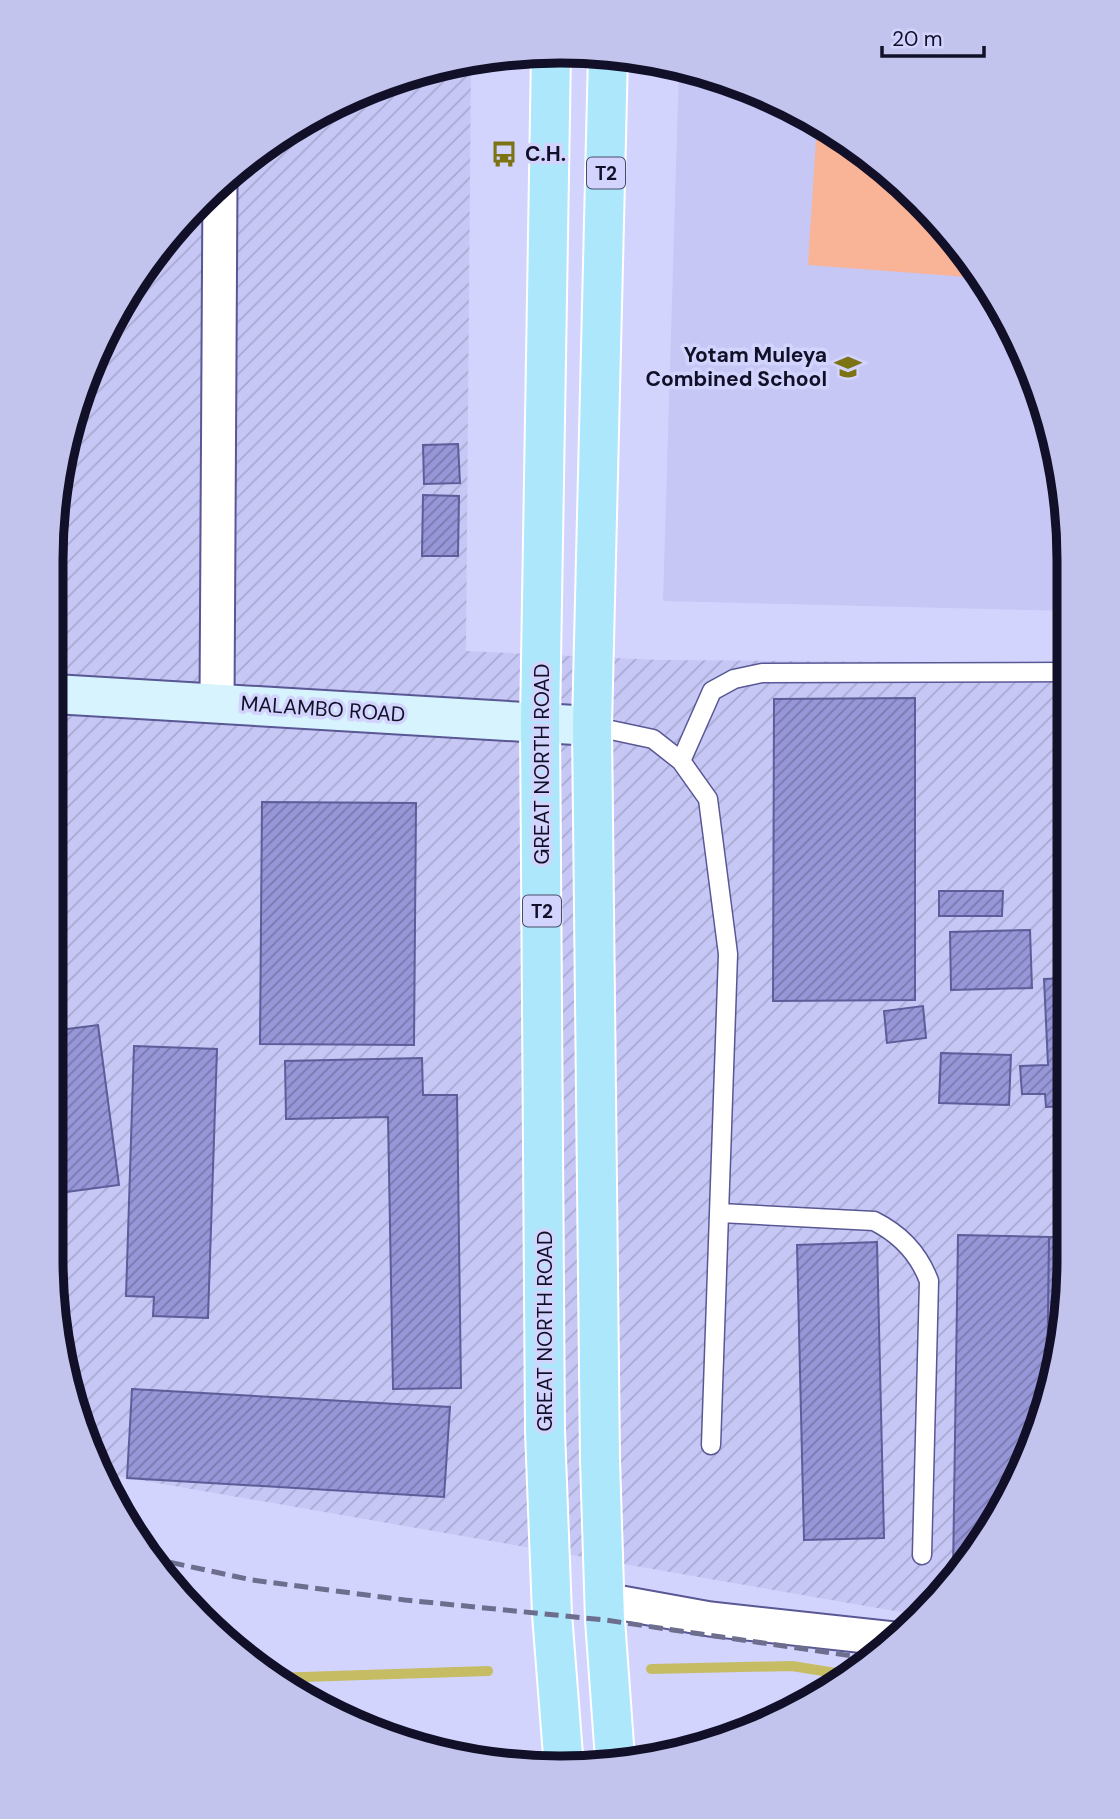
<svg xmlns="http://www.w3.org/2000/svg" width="1120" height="1819" font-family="'DM Sans',sans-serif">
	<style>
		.built { fill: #c6c7f5 }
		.industrial { fill: url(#industrial-furrows) }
		.pitch { fill: #f9b497 }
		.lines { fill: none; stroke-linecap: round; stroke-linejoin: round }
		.stream { stroke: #c5bc63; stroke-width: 10 }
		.building { fill: url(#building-hatch); stroke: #5e5c99; stroke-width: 2 }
		.lane-casing { stroke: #595794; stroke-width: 21 }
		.street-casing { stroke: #595794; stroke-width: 37 }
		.secondary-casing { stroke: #595794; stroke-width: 42 }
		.primary-casing { stroke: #fff; stroke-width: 42 }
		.lane { stroke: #fff; stroke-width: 18 }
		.street { stroke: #fff; stroke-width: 33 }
		.secondary { stroke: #d6f3fe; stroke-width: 38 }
		.primary { stroke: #ade7fc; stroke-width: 38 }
		.rail { stroke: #6d6d8e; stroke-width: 5; stroke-dasharray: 14 7; stroke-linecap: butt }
		.labels { text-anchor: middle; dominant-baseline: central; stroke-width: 7; stroke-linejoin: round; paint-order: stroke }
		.shield { fill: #d3d4fe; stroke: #4b4b68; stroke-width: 2 }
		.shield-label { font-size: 19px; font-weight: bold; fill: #111028 }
		.poi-label { font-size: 21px; font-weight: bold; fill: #111028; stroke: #d3d4fe; text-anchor: start }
		.street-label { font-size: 21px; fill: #111028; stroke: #d3d4fe }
		.rim { fill: none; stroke: #111028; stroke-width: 9 }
	</style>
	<defs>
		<pattern id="industrial-furrows" width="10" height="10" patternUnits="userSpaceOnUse" patternTransform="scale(1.75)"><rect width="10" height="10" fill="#c6c7f5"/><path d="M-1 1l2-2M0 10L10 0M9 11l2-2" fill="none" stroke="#a9aad2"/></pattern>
		<pattern id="building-hatch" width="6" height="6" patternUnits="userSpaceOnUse" patternTransform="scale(1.75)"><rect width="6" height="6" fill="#9696d8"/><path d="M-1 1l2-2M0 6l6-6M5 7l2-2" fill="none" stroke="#7979af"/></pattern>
	</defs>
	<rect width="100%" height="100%" fill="#d3d4fe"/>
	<path class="built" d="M 679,66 L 785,103 L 870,156 L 943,225 L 1001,306 L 1052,428 L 1068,526 L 1068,611 L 663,601 Z"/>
	<path class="industrial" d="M 471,60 L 466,651 L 659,660 L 1068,663 L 1065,1325 L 1031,1453 L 964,1569 L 918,1615 L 105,1474 L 78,1422 L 51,1259 L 55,494 L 89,366 L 156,250 L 224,177 L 305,119 L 396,78 Z"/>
	<path class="pitch" d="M 817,123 L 870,156 L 943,225 L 981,278 L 808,265 Z"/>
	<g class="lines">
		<path class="stream" d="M 651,1669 L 792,1666 L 848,1675
			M 272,1678 L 488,1671"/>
	</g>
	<path class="building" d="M 458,444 L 460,483 L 424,484 L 423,445 Z
		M 423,495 L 459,496 L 458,556 L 422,556 Z
		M 1068,677 L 1067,701 L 1059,702 L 1058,678 Z
		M 915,698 L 915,1000 L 773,1001 L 774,699 Z
		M 262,802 L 416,803 L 414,1045 L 260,1044 Z
		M 939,891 L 1003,891 L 1002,916 L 939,916 Z
		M 1030,930 L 1032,988 L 951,990 L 950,932 Z
		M 1066,978 L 1066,1106 L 1046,1107 L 1045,1094 L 1022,1094 L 1020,1066 L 1048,1065 L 1044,979 Z
		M 923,1006 L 926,1038 L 887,1043 L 884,1011 Z
		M 98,1025 L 119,1185 L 51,1194 L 52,1031 Z
		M 134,1046 L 217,1049 L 208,1318 L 153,1316 L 154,1297 L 126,1296 Z
		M 941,1053 L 1011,1055 L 1009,1105 L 939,1103 Z
		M 422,1058 L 423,1095 L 457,1095 L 461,1388 L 393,1389 L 388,1117 L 286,1119 L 285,1061 Z
		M 958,1235 L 1049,1237 L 1047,1392 L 1031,1454 L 960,1573 L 953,1573 Z
		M 1049,1237 L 1065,1237 L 1065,1325 L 1047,1392 Z
		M 877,1242 L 884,1538 L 804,1540 L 797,1245 Z
		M 132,1389 L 450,1407 L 444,1497 L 127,1478 Z"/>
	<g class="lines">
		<g class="lane-casing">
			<path id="lane" d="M 592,726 L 653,739 L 681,761 L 708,799 L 728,954 L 711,1445
				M 681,761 L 712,691 L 734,679 L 762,673 L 1068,672
				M 720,1213 L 874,1221 C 900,1234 919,1254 929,1281 L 922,1555"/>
		</g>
		<g class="street-casing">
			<path id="street" d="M 217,703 L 220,182
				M 605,1600 L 710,1619 L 894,1639"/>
		</g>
		<g class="secondary-casing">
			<path id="secondary" d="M 54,694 L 592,726"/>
		</g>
		<g class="primary-casing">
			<path id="primary" d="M 551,53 L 540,723 L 545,1431 L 552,1614 L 564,1768
				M 608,54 L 592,726 L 600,1460 L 605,1620 L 615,1759"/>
		</g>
		<use href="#lane" class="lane"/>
		<use href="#street" class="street"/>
		<use href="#secondary" class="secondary"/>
		<use href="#primary" class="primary"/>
		<path class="rail" d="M 150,1558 L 252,1580 L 405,1600 L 605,1620 L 873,1659"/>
	</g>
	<defs>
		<g id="bus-bare" transform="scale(2.1)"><path d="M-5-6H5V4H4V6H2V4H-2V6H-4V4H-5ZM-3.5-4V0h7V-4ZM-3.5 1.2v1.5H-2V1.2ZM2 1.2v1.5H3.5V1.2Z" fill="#7c7315" stroke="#d3d4fe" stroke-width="2.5" paint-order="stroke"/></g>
		<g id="school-bare" transform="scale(2.1)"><path d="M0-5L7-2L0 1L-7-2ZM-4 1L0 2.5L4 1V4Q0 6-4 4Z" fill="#7c7315" stroke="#d3d4fe" stroke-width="2.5" paint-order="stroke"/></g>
	</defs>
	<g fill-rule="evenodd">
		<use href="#bus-bare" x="504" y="154"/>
		<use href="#school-bare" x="848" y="367"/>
	</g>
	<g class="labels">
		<g class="shield">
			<rect x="587" y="157.5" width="38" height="31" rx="5"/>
			<rect x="523" y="895.5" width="38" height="31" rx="5"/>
		</g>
		<g class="shield-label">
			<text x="606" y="173">T2</text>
			<text x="542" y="911">T2</text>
		</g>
		<g class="poi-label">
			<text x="525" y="154">C.H.</text>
			<text x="827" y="355" text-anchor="end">Yotam Muleya<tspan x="827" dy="24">Combined School</tspan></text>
		</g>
		<g class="street-label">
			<text transform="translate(323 709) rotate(4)">MALAMBO ROAD</text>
			<text transform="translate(542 764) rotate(-90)">GREAT NORTH ROAD</text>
			<text transform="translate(545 1331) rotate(-90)">GREAT NORTH ROAD</text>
		</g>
	</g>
	<path d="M0 0H1120V1819H0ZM560 63H560A497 497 0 0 1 1057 560V1259A497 497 0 0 1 560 1756H560A497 497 0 0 1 63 1259V560A497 497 0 0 1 560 63Z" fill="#c3c4ed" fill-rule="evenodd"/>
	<path class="rim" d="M560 63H560A497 497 0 0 1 1057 560V1259A497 497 0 0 1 560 1756H560A497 497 0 0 1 63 1259V560A497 497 0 0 1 560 63Z"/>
	<path d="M882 46v10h102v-10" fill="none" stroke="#111028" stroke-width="3.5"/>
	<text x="892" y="46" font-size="21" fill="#111028" stroke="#d3d4fe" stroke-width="5" paint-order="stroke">20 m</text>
</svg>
